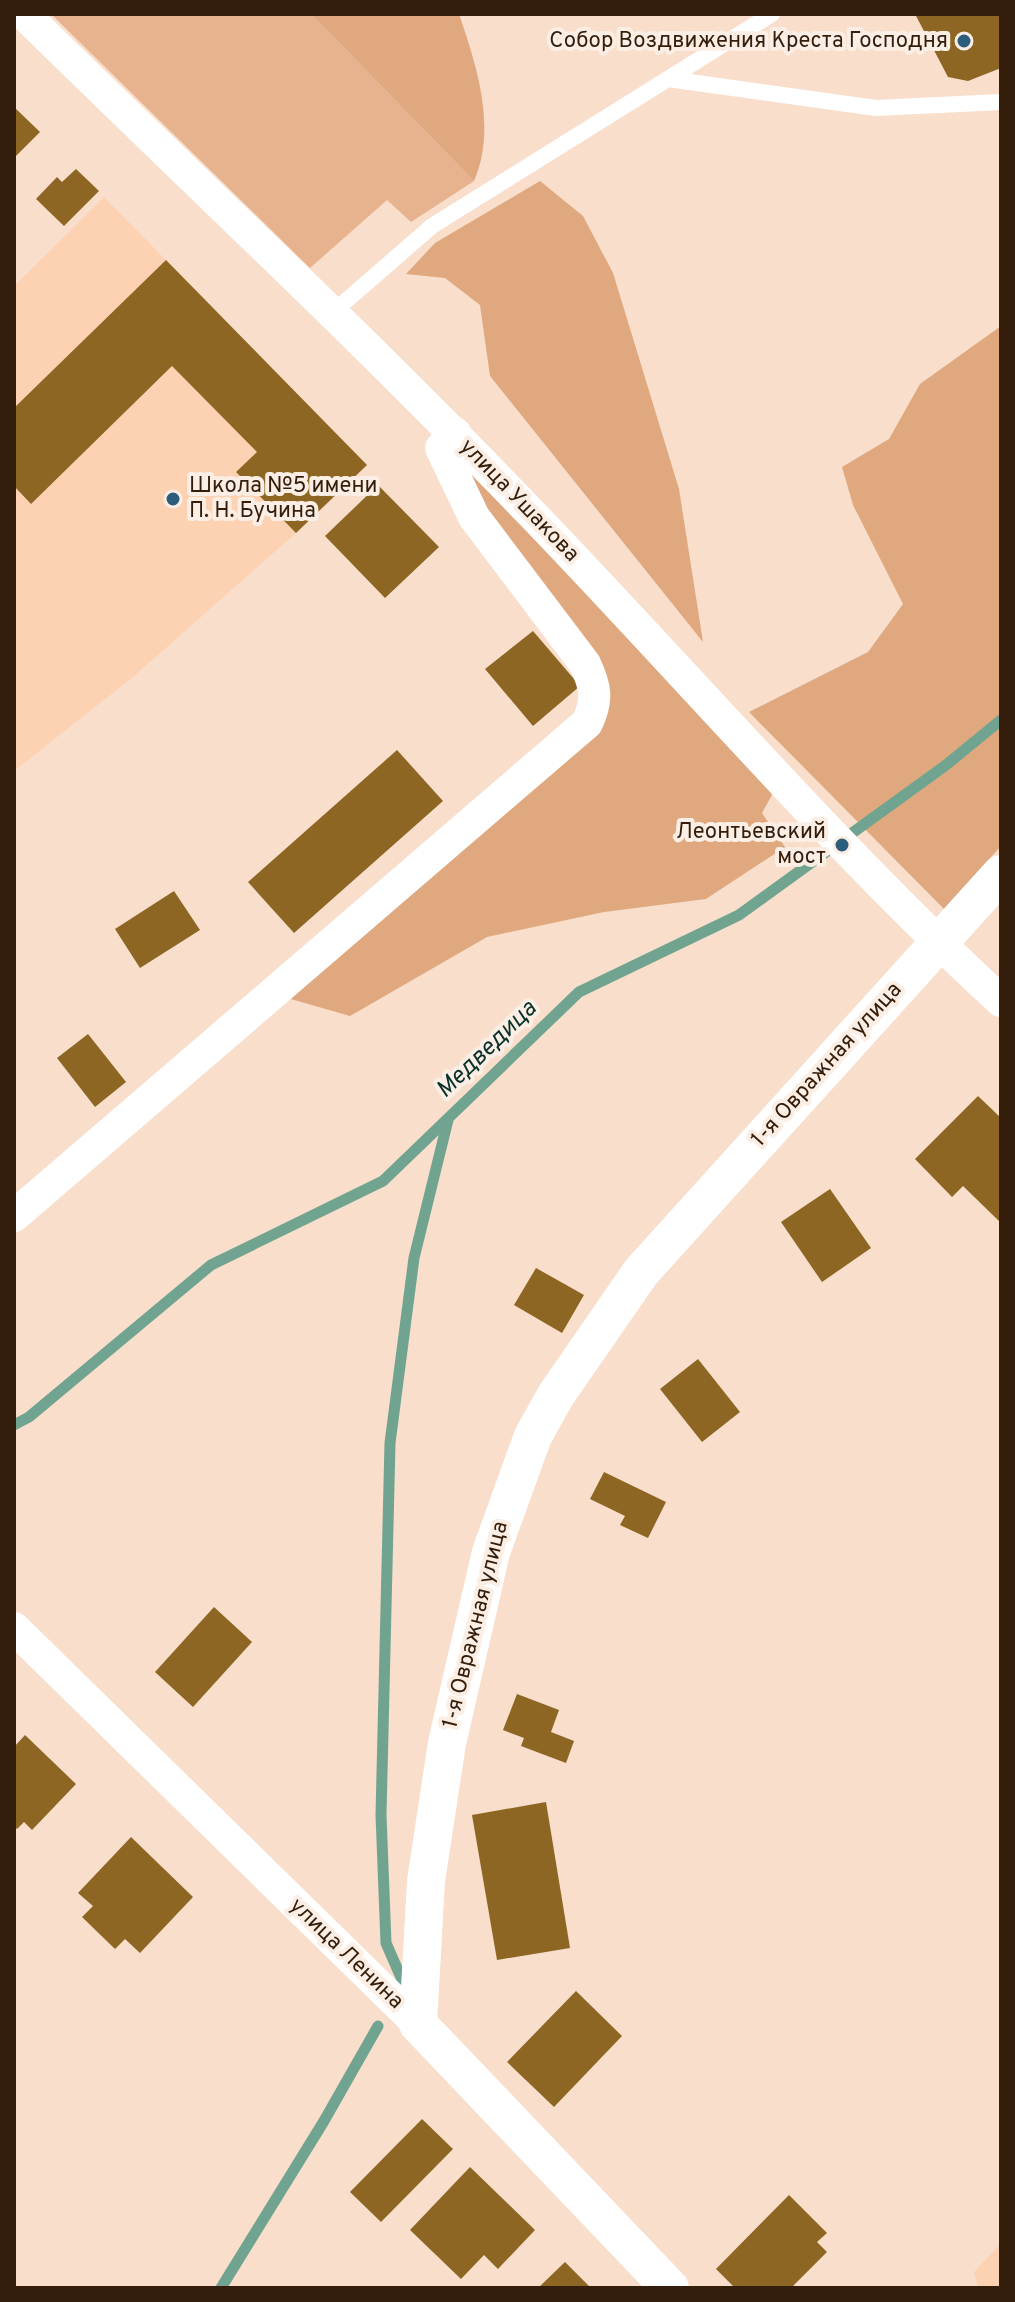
<svg xmlns="http://www.w3.org/2000/svg" width="1015" height="2302" font-family="Overpass,sans-serif">
	<style>
		.built { fill: #fdd2b3 }
		.green { fill: #e6b38e }
		.forest { fill: #e0a87e }
		.lines { fill: none; stroke-linecap: round; stroke-linejoin: round }
		.stream { stroke: #70a490; stroke-width: 11 }
		.building { fill: #8d6623 }
		.service { stroke: #fff; stroke-width: 16 }
		.minor { stroke: #fff; stroke-width: 32 }
		.tertiary { stroke: #fff; stroke-width: 38 }
		.poi-dot { fill: #2c5d7b; stroke: #fbeee5; stroke-width: 3 }
		.labels { text-anchor: middle; dominant-baseline: central; stroke-width: 8; stroke-linejoin: round; paint-order: stroke }
		.poi-label { font-size: 22px; fill: #341d0a; stroke: #fbeee5; text-anchor: end }
		.street-label { font-size: 22px; fill: #341d0a; stroke: #fbeee5 }
		.water-label { font-size: 24px; font-style: italic; fill: #083129; stroke: #fbeee5 }
	</style>
	<rect width="100%" height="100%" fill="#f8decb"/>
	<path class="built" d="M 104,197 L 367,465 L 296,533 L 133,677 L 14,771 L 14,286 Z
		M 1001,2243 L 1001,2288 L 978,2288 L 974,2272 Z"/>
	<path class="green" d="M 51,14 L 311,14 L 474,181 L 411,222 L 387,200 L 310,268 Z"/>
	<path class="forest" d="M 311,14 L 459,14 C 477,67 497,128 474,181 Z
		M 540,181 L 583,216 L 613,273 L 679,489 L 703,642 L 490,376 L 480,305 L 445,278 L 406,274 L 435,243 Z
		M 1001,326 L 1001,846 L 944,909 L 749,712 L 868,652 L 903,604 L 853,505 L 842,467 L 889,439 L 920,384 Z
		M 465,453 L 773,793 L 762,813 L 785,847 L 706,899 L 604,912 L 487,937 L 350,1016 L 284,997 L 603,707 L 479,513 Z"/>
	<g class="lines">
		<path class="stream" d="M 14,1425 L 29,1417 L 211,1265 L 383,1181 L 579,992 L 739,915 L 946,765 L 1001,720
			M 403,1982 L 386,1943 L 381,1815 L 390,1443 L 414,1258 L 448,1120
			M 221,2288 L 324,2121 L 378,2026"/>
	</g>
	<path class="building" d="M 915,14 L 1001,14 L 1001,68 L 968,81 L 948,77 Z
		M 14,107 L 40,132 L 14,158 Z
		M 76,169 L 99,191 L 64,226 L 36,199 L 57,177 L 62,182 Z
		M 166,260 L 367,465 L 296,533 L 236,472 L 257,452 L 172,366 L 31,504 L 14,486 L 14,408 Z
		M 378,485 L 439,547 L 385,598 L 325,536 Z
		M 533,631 L 580,686 L 533,726 L 485,669 Z
		M 397,750 L 443,801 L 294,933 L 248,882 Z
		M 174,891 L 200,930 L 140,968 L 115,929 Z
		M 88,1034 L 126,1082 L 95,1107 L 57,1058 Z
		M 978,1096 L 1001,1118 L 1001,1223 L 963,1186 L 952,1197 L 915,1159 Z
		M 830,1189 L 871,1248 L 822,1282 L 781,1222 Z
		M 536,1268 L 584,1295 L 562,1333 L 514,1305 Z
		M 698,1359 L 740,1412 L 702,1442 L 660,1389 Z
		M 604,1472 L 666,1502 L 648,1538 L 620,1525 L 625,1516 L 590,1499 Z
		M 214,1607 L 252,1642 L 193,1707 L 155,1672 Z
		M 517,1694 L 559,1710 L 551,1732 L 574,1741 L 566,1763 L 521,1746 L 524,1738 L 503,1730 Z
		M 25,1735 L 76,1784 L 32,1830 L 24,1822 L 17,1829 L 14,1826 L 14,1747 Z
		M 546,1802 L 570,1948 L 497,1960 L 472,1815 Z
		M 131,1837 L 193,1897 L 140,1953 L 125,1939 L 115,1949 L 82,1917 L 93,1906 L 78,1893 Z
		M 576,1991 L 622,2036 L 554,2107 L 507,2062 Z
		M 422,2119 L 453,2149 L 381,2222 L 350,2192 Z
		M 470,2167 L 535,2230 L 498,2269 L 484,2255 L 461,2279 L 410,2230 Z
		M 789,2195 L 827,2233 L 817,2242 L 827,2252 L 791,2288 L 735,2288 L 716,2269 Z
		M 565,2262 L 591,2288 L 538,2288 Z"/>
	<g class="lines">
		<path class="service" d="M 668,79 L 876,108 L 1001,102
			M 331,314 L 432,226 L 772,14"/>
		<path class="minor" d="M 24,14 C 193,180 367,342 531,513 C 688,676 835,848 1001,1001
			M 14,1216 L 587,723 C 598,700 596,687 585,664 L 474,517 L 441,448 L 455,433
			M 14,1628 L 418,2024"/>
		<path class="tertiary" d="M 670,2288 L 418,2024 L 426,1881 L 447,1743 L 491,1552 L 533,1436 L 556,1395 L 641,1272 L 1001,874"/>
	</g>
	<g class="poi-dot">
		<circle cx="964" cy="41" r="8"/>
		<circle cx="173" cy="499" r="8"/>
		<circle cx="842" cy="845" r="8"/>
	</g>
	<g class="labels">
		<g class="poi-label">
			<text x="948" y="41">Собор Воздвижения Креста Господня</text>
			<text x="189" y="486" text-anchor="start">Школа №5 имени<tspan x="189" dy="25">П. Н. Бучина</tspan></text>
			<text x="826" y="832">Леонтьевский<tspan x="826" dy="25">мост</tspan></text>
		</g>
		<g class="street-label">
			<text transform="translate(519 501) rotate(46)">улица Ушакова</text>
			<text transform="translate(827 1065) rotate(-48)">1-я Овражная улица</text>
			<text transform="translate(476 1625) rotate(-76)">1-я Овражная улица</text>
			<text transform="translate(346 1954) rotate(44)">улица Ленина</text>
		</g>
		<g class="water-label">
			<text transform="translate(487 1050) rotate(-44)">Медведица</text>
		</g>
	</g>
	<rect width="1015" height="2302" fill="none" stroke="#341d0a" stroke-width="32"/>
</svg>
